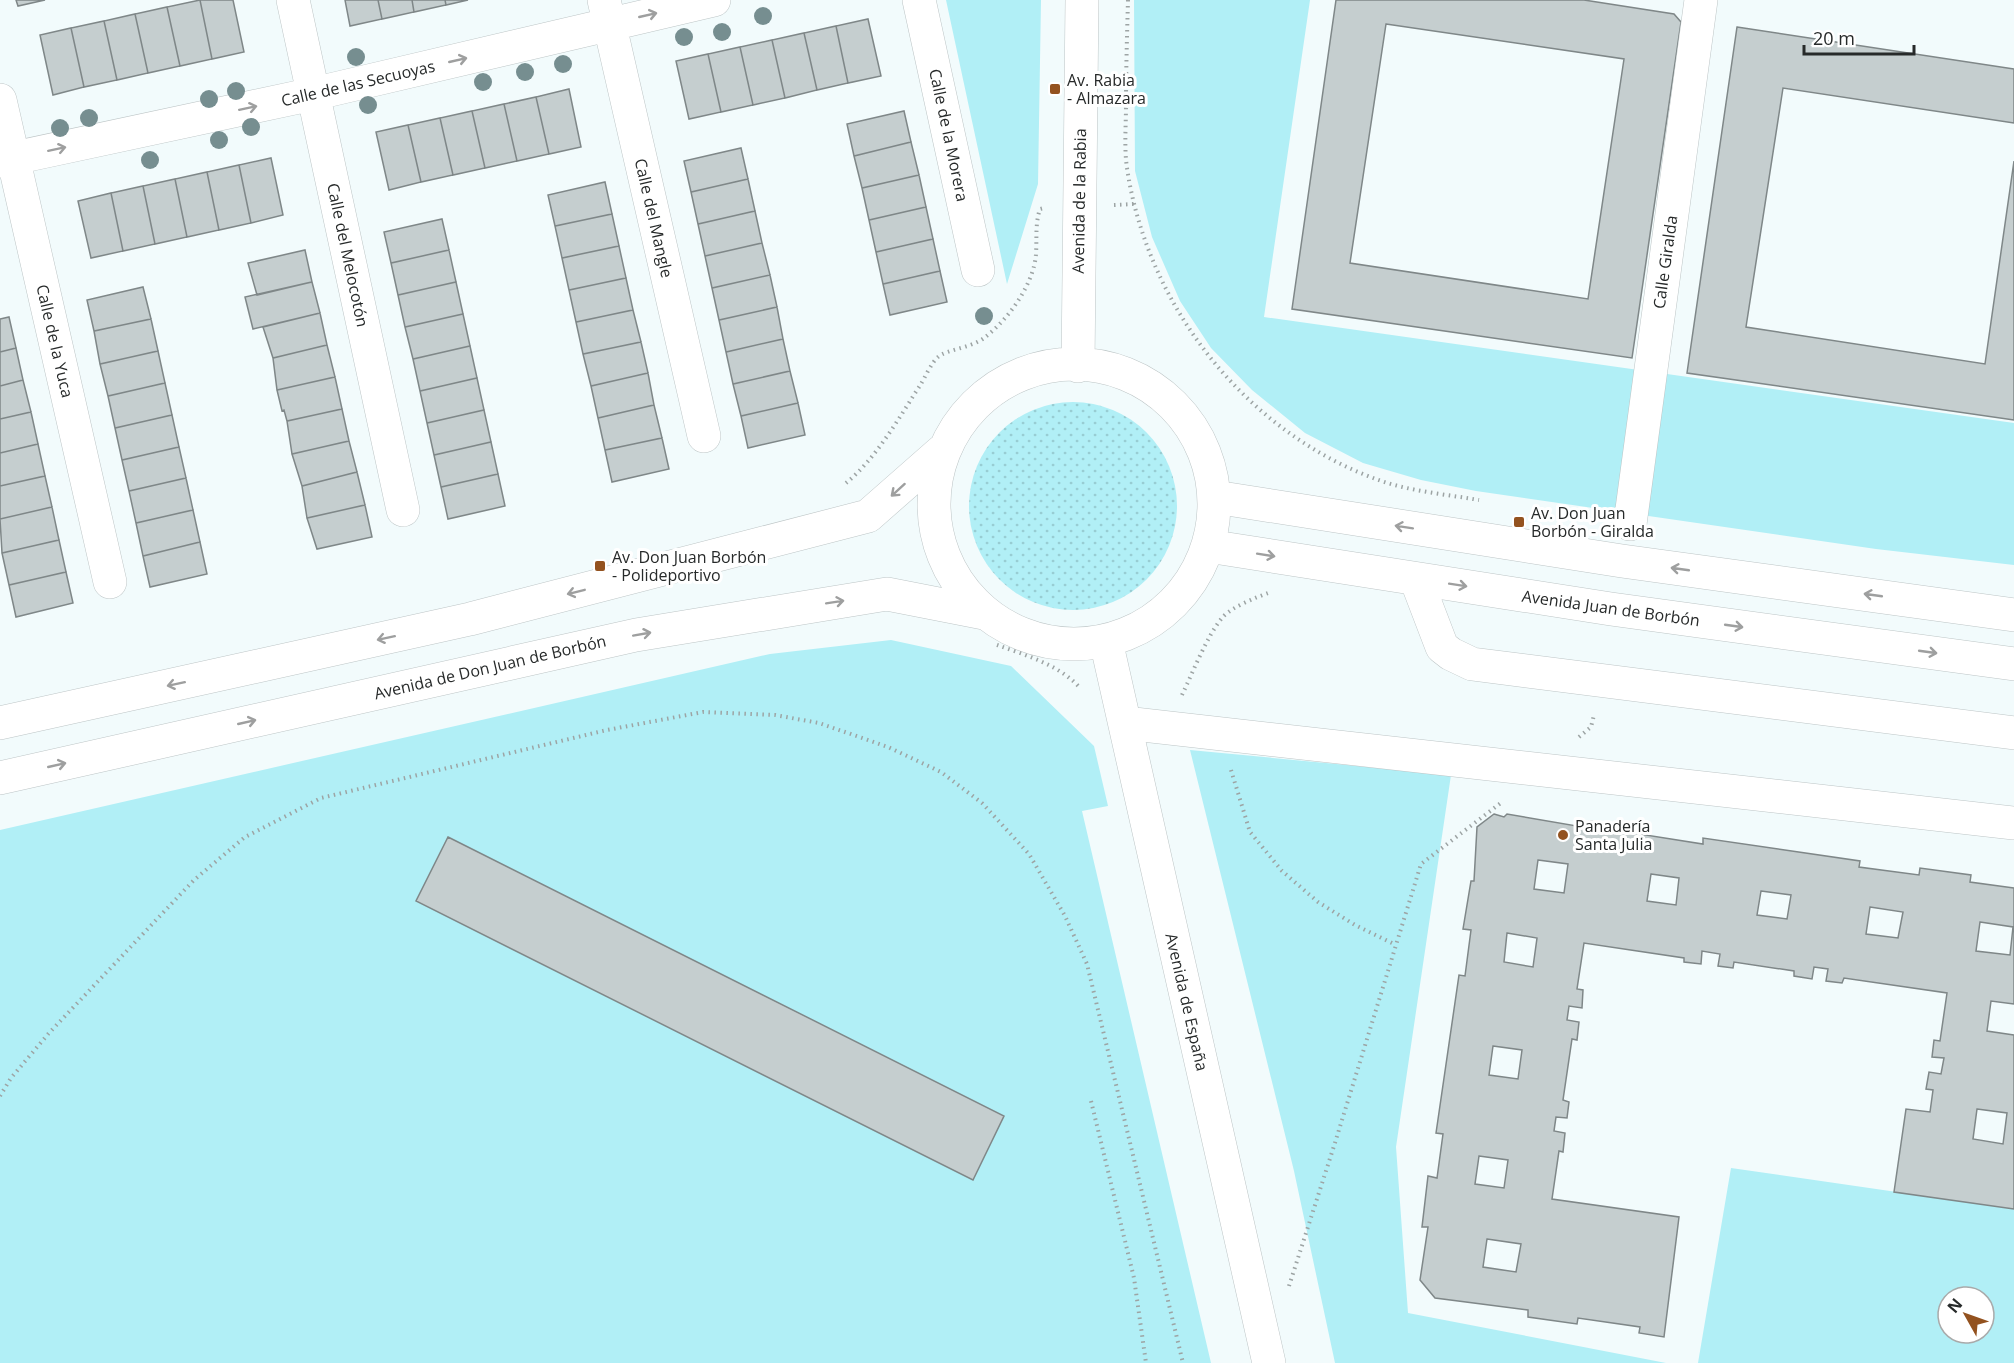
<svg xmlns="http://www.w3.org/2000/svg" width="2014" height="1363" font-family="'Open Sans',sans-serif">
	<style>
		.grass { fill: url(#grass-dots) }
		.park { fill: #b1eff6; fill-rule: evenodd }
		.building { fill: #c5cecf; stroke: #7f8788; stroke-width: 1.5; fill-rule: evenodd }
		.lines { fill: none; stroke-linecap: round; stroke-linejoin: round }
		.minor-casing { stroke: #bdc5c6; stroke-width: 34 }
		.path { stroke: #9da4a4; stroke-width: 4; stroke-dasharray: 1.5 4.5; stroke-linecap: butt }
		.minor { stroke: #fff; stroke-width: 33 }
		.tree { fill: #768e90 }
		.oneway { stroke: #9e9f9f }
		.poi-dot { fill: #93521f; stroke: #fff; stroke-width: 2 }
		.labels { text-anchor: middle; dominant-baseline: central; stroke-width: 6; stroke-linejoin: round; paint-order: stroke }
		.poi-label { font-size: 16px; fill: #272a2a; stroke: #fff; text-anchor: start }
		.street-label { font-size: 16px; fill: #272a2a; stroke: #fff }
	</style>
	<defs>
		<pattern id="grass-dots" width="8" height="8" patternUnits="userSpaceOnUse" patternTransform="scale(1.5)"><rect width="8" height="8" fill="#b1eff6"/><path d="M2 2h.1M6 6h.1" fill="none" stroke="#98cdd3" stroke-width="1.8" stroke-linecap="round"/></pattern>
	</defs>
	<rect width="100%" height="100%" fill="#f2fbfc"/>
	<path class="grass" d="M969 506a104 104 0 1 1 208 0a104 104 0 1 1-208 0Z"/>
	<path class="park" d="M 946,0 L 1041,0 L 1038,184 L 1007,284 Z
		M 1134,0 L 1310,0 L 1264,317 L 2014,423 L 2014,565 L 1876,549 L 1476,491 L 1421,480 L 1363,463 L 1305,433 L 1252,390 L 1211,348 L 1180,301 L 1152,237 L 1135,171 Z
		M 891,640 L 1011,666 L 1094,746 L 1108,806 L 1082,811 L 1211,1363 L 0,1363 L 0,830 L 770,654 Z
		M 1190,750 L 1451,775 L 1396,1147 L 1408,1313 L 1666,1363 L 1335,1363 L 1294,1171 Z
		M 1731,1168 L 2014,1209 L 2014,1363 L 1698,1363 ZM 1948,1297 L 1984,1297 L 1984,1333 L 1948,1333 Z"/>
	<path class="building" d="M 16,0 L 45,0 L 18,6 Z
		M 200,0 L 233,0 L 244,52 L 212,59 Z
		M 200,0 L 212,59 L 180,66 L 167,7 Z
		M 345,0 L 378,0 L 382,19 L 350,26 Z
		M 378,0 L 412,0 L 414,12 L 382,19 Z
		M 412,0 L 445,0 L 446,5 L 414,12 Z
		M 445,0 L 468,0 L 446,5 Z
		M 1336,0 L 1584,0 L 1674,14 L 1681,22 L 1632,358 L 1292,309 ZM 1386,24 L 1624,59 L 1588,299 L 1350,263 Z
		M 167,7 L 180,66 L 148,73 L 135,14 Z
		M 135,14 L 148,73 L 117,80 L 104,21 Z
		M 868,19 L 881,76 L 848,83 L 836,26 Z
		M 104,21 L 117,80 L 84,87 L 71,28 Z
		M 836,26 L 848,83 L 817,90 L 804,33 Z
		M 1737,27 L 2014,69 L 2014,123 L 1783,88 L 1746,327 L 1985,364 L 2014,161 L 2014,420 L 1687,373 Z
		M 71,28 L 84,87 L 53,95 L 40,35 Z
		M 804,33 L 817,90 L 785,98 L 772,40 Z
		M 772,40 L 785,98 L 753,105 L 740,47 Z
		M 740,47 L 753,105 L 721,112 L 708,54 Z
		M 708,54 L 721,112 L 689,119 L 676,61 Z
		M 569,89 L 581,147 L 549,154 L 536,97 Z
		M 536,97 L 549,154 L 517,161 L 504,104 Z
		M 504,104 L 517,161 L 485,168 L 472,111 Z
		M 472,111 L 485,168 L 453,175 L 440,118 Z
		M 904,111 L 911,142 L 854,156 L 847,124 Z
		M 440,118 L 453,175 L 421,182 L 408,125 Z
		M 408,125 L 421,182 L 389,190 L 376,132 Z
		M 911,142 L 919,175 L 862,188 L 854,156 Z
		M 741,148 L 748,179 L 691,192 L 684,161 Z
		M 271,158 L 283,215 L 251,223 L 239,165 Z
		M 239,165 L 251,223 L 219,230 L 207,172 Z
		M 207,172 L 219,230 L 187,237 L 175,179 Z
		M 919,175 L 926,207 L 869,220 L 862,188 Z
		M 175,179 L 187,237 L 155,244 L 143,186 Z
		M 748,179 L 755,211 L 698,224 L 691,192 Z
		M 605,182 L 612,214 L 555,226 L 548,195 Z
		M 143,186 L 155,244 L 123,251 L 111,193 Z
		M 111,193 L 123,251 L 91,258 L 78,201 Z
		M 926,207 L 933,239 L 876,252 L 869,220 Z
		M 755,211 L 762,243 L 705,256 L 698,224 Z
		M 612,214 L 619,246 L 562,258 L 555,226 Z
		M 442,219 L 449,250 L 391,263 L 384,232 Z
		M 933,239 L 940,271 L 883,284 L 876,252 Z
		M 762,243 L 770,275 L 712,288 L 705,256 Z
		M 619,246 L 626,278 L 569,290 L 562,258 Z
		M 305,250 L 312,282 L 257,295 L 248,263 Z
		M 449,250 L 456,282 L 398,295 L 391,263 Z
		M 940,271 L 947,302 L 890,315 L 883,284 Z
		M 770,275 L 777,307 L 719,320 L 712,288 Z
		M 626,278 L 633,310 L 576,322 L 569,290 Z
		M 312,282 L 320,313 L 253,329 L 245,297 Z
		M 456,282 L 463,314 L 405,327 L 398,295 Z
		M 143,287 L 151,319 L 94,331 L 87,300 Z
		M 777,307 L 783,339 L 726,352 L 719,320 Z
		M 633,310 L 641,342 L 583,354 L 576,322 Z
		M 320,313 L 327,345 L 273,358 L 263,327 Z
		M 463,314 L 470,346 L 413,359 L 405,327 Z
		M 9,317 L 16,348 L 0,352 L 0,319 Z
		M 151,319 L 158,351 L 100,364 L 94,331 Z
		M 783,339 L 790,371 L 733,384 L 726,352 Z
		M 641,342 L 648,373 L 591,386 L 583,354 Z
		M 327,345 L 335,377 L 277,390 L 273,358 Z
		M 470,346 L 477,378 L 420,391 L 413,359 Z
		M 16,348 L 23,380 L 0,386 L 0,352 Z
		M 158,351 L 165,383 L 108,396 L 100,364 Z
		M 790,371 L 798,403 L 741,416 L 733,384 Z
		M 648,373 L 654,405 L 598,418 L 591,386 Z
		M 335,377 L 342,409 L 287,421 L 284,410 L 282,411 L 277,390 Z
		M 477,378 L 484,410 L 427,423 L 420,391 Z
		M 23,380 L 31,412 L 0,419 L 0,386 Z
		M 165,383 L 172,415 L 115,428 L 108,396 Z
		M 798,403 L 805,435 L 748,448 L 741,416 Z
		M 654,405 L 662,438 L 605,450 L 598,418 Z
		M 342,409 L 349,441 L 292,454 L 287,421 Z
		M 484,410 L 491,442 L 434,455 L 427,423 Z
		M 31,412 L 38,444 L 0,453 L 0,419 Z
		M 172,415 L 179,447 L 122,460 L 115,428 Z
		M 662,438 L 669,469 L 612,482 L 605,450 Z
		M 349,441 L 357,472 L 302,486 L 292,454 Z
		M 491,442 L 498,474 L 441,487 L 434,455 Z
		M 38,444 L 45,476 L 0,486 L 0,453 Z
		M 179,447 L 186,478 L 129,491 L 122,460 Z
		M 357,472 L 365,505 L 307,518 L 302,486 Z
		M 498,474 L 505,506 L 448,519 L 441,487 Z
		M 45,476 L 52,507 L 0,519 L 0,486 Z
		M 186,478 L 193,510 L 136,523 L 129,491 Z
		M 365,505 L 372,537 L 317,549 L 307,518 Z
		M 52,507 L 59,540 L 2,553 L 0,519 Z
		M 193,510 L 200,542 L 143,556 L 136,523 Z
		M 59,540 L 66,572 L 9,585 L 2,553 Z
		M 200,542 L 207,574 L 150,587 L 143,556 Z
		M 66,572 L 73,603 L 16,617 L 9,585 Z
		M 1494,814 L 1504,817 L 1507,814 L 1588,828 L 1589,821 L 1640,828 L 1639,834 L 1703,844 L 1703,838 L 1860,861 L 1859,867 L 1919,875 L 1920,868 L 1971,875 L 1970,882 L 2014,888 L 2014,1004 L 1991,1001 L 1987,1031 L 2014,1035 L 2014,1209 L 1894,1192 L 1906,1109 L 1930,1112 L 1933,1090 L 1926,1089 L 1929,1072 L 1941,1074 L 1944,1058 L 1932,1057 L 1934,1040 L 1940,1041 L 1947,993 L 1844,978 L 1842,983 L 1826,981 L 1828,969 L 1814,967 L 1812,979 L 1794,976 L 1794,971 L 1734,962 L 1733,968 L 1718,966 L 1720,954 L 1702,951 L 1701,964 L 1684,962 L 1684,958 L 1584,943 L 1577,989 L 1583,990 L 1582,1008 L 1569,1006 L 1567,1020 L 1579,1022 L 1577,1040 L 1572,1039 L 1563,1100 L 1569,1102 L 1567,1118 L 1556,1117 L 1554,1131 L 1565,1133 L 1563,1152 L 1559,1151 L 1552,1199 L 1679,1217 L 1664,1337 L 1639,1333 L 1640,1327 L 1578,1318 L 1577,1324 L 1528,1317 L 1528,1310 L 1435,1298 L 1420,1280 L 1428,1227 L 1422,1227 L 1428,1176 L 1437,1178 L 1443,1134 L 1436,1133 L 1459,975 L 1465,976 L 1471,930 L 1463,929 L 1471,881 L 1474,881 L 1477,827 ZM 1538,860 L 1568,864 L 1564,893 L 1534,889 ZM 1651,874 L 1679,878 L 1676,905 L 1647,901 ZM 1761,891 L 1791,895 L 1787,919 L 1757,915 ZM 1870,907 L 1903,912 L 1898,938 L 1866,934 ZM 1980,922 L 2013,927 L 2010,955 L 1976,951 ZM 1507,933 L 1537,938 L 1533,967 L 1504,962 ZM 1493,1046 L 1522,1050 L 1518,1079 L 1489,1075 ZM 1977,1109 L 2007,1113 L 2003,1144 L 1973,1139 ZM 1479,1156 L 1508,1160 L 1504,1188 L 1475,1184 ZM 1487,1239 L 1521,1244 L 1516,1272 L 1483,1267 Z
		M 448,837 L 1004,1116 L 973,1180 L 416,901 Z"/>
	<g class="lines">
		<g class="minor-casing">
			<path id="minor" d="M 293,0 L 403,510
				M 604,0 L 704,436
				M 919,0 L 978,270
				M 0,100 L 110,582
				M 0,161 L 313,94 L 714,0
				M934 504a140 140 0 1 1 280 0a140 140 0 1 1-280 0Z
				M 1078,366 L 1082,0
				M 1215,497 L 1622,561 L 2014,615
				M 1630,524 L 1701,0
				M 1208,546 L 1611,609 L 2014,664
				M 1416,579 L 1442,647 L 1451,654 L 1472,664 L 2014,733
				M 1106,641 L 1269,1363
				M 0,723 L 470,619 L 868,516 L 942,451
				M 1125,723 L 2014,823
				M 0,778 L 636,635 L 887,594 L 984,613"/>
		</g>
		<path class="path" d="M 1128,0 C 1127,35 1126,70 1126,105 C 1126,125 1124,148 1127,168 C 1147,304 1243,429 1373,478 C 1406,491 1444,494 1479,500
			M 1114,205 L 1134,204
			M 846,483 C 876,459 900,416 921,384 C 925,377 932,362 938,357 C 945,350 971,348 984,338 C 1008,320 1034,284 1036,254 C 1037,238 1035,224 1040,209 L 1044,208
			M 997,645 C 1025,655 1060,665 1080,688
			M 1182,695 C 1193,672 1207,636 1222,618 C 1231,607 1255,598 1268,593
			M 1579,737 L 1591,727 L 1594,715
			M 1231,770 L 1250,832 L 1282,871 L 1318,902 L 1355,925 L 1396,945
			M 0,1096 L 11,1078 L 49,1033 L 194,880 L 245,837 L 321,798 L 607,730 L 703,712 L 775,715 L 819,723 L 888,747 L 941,772 L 982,803 L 1029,854 L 1065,916 L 1087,964 L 1183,1363
			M 1091,1101 L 1134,1278 L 1146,1363
			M 1289,1286 L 1334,1146 L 1421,864 L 1502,802"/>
		<use href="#minor" class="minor"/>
	</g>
	<g class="tree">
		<circle cx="763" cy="16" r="9"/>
		<circle cx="722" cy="32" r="9"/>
		<circle cx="684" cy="37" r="9"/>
		<circle cx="356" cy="57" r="9"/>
		<circle cx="563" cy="64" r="9"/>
		<circle cx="525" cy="72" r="9"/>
		<circle cx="483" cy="82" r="9"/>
		<circle cx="236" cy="91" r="9"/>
		<circle cx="209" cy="99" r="9"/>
		<circle cx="368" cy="105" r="9"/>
		<circle cx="89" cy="118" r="9"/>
		<circle cx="251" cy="127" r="9"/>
		<circle cx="60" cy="128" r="9"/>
		<circle cx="219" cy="140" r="9"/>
		<circle cx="150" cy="160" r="9"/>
		<circle cx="984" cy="316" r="9"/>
	</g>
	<defs><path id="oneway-shaft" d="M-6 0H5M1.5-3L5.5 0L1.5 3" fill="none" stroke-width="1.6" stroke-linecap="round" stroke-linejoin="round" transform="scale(1.5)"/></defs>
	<g class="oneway">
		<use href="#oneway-shaft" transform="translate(648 15) rotate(-13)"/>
		<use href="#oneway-shaft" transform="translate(458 60) rotate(-13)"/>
		<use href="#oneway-shaft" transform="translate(248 108) rotate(-12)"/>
		<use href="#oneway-shaft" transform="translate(57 149) rotate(-12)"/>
		<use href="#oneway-shaft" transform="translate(898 490) rotate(138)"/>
		<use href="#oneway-shaft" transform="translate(1404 527) rotate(-171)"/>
		<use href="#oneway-shaft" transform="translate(1266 555) rotate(9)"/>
		<use href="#oneway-shaft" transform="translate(1680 569) rotate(-172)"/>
		<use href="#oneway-shaft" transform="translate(1458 585) rotate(9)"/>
		<use href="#oneway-shaft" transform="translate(576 592) rotate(166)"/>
		<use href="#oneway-shaft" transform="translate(1873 595) rotate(-172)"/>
		<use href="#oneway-shaft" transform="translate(835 602) rotate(-9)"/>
		<use href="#oneway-shaft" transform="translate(1734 626) rotate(8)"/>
		<use href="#oneway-shaft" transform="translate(642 634) rotate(-10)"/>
		<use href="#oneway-shaft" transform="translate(386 638) rotate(168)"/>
		<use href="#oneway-shaft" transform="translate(1928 652) rotate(8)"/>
		<use href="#oneway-shaft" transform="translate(176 684) rotate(168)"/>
		<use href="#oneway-shaft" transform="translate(247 722) rotate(-13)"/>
		<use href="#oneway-shaft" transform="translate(57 765) rotate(-13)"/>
	</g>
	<g class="poi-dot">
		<rect x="1049" y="83" width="12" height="12" rx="3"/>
		<rect x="1513" y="516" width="12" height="12" rx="3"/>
		<rect x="594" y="560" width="12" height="12" rx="3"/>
		<circle cx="1563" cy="835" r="6"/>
	</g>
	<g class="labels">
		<g class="poi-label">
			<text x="1067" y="80">Av. Rabia<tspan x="1067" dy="18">- Almazara</tspan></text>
			<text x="1531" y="513">Av. Don Juan<tspan x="1531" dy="18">Borbón - Giralda</tspan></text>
			<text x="612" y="557">Av. Don Juan Borbón<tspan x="612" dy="18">- Polideportivo</tspan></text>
			<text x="1575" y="826">Panadería<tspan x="1575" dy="18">Santa Julia</tspan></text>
		</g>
		<g class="street-label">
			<text transform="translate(358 83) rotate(-13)">Calle de las Secuoyas</text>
			<text transform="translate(949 135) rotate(78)">Calle de la Morera</text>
			<text transform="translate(1079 201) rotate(-89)">Avenida de la Rabia</text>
			<text transform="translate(654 218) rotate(77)">Calle del Mangle</text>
			<text transform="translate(348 255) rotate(78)">Calle del Melocotón</text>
			<text transform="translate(1665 262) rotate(-82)">Calle Giralda</text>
			<text transform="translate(55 341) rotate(77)">Calle de la Yuca</text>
			<text transform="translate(1611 608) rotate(8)">Avenida Juan de Borbón</text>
			<text transform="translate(490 667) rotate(-13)">Avenida de Don Juan de Borbón</text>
			<text transform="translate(1187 1002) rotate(77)">Avenida de España</text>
		</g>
	</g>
	<g transform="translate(1966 1315) rotate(310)"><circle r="28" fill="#ffffff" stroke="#a9aaaa" stroke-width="1.5"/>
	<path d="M0-4.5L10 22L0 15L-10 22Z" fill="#93521f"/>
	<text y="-9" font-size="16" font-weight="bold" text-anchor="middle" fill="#272a2a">N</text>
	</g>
	<path d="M1804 45v9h110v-9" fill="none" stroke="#272a2a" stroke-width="3"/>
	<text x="1813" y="45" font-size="18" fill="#272a2a" stroke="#ffffff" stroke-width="4.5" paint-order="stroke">20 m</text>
</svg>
